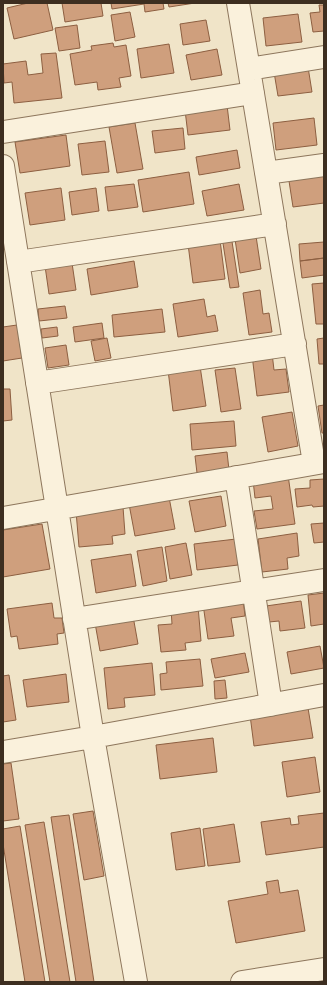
<svg xmlns="http://www.w3.org/2000/svg" width="327" height="985" font-family="Lora,serif">
	<style>
		.building { fill: #cf9f7d; stroke: #8d5f41 }
		.lines { fill: none; stroke-linecap: round; stroke-linejoin: round }
		.minor-casing { stroke: #8d765c; stroke-width: 24 }
		.minor { stroke: #faf1dc; stroke-width: 22 }
	</style>
	<rect width="100%" height="100%" fill="#f0e4c8"/>
	<path class="building" d="M 28,3 L 47,3 L 53,30 L 14,39 L 7,8 Z
		M 62,3 L 101,3 L 103,16 L 65,22 Z
		M 111,3 L 163,3 L 164,9 L 145,12 L 144,4 L 112,9 Z
		M 168,3 L 195,3 L 169,7 Z
		M 319,5 L 324,5 L 324,31 L 313,32 L 310,13 L 320,12 Z
		M 130,12 L 135,37 L 115,41 L 111,15 Z
		M 298,14 L 302,42 L 266,46 L 263,18 Z
		M 206,20 L 210,41 L 183,45 L 180,24 Z
		M 77,25 L 80,48 L 59,51 L 55,28 Z
		M 113,43 L 114,47 L 126,45 L 131,76 L 119,78 L 121,87 L 98,90 L 97,82 L 75,85 L 70,54 L 92,50 L 91,46 Z
		M 169,44 L 174,73 L 141,78 L 137,49 Z
		M 217,49 L 222,75 L 191,80 L 186,55 Z
		M 56,53 L 62,98 L 14,103 L 12,82 L 4,83 L 3,64 L 26,61 L 28,75 L 43,73 L 41,54 Z
		M 308,67 L 312,92 L 278,96 L 274,72 Z
		M 227,105 L 230,130 L 188,135 L 185,110 Z
		M 314,118 L 317,145 L 276,150 L 273,123 Z
		M 135,123 L 143,169 L 117,173 L 109,127 Z
		M 183,128 L 185,149 L 155,153 L 152,131 Z
		M 66,135 L 70,166 L 20,173 L 15,142 Z
		M 105,141 L 109,172 L 82,175 L 78,144 Z
		M 237,150 L 240,168 L 199,175 L 196,157 Z
		M 189,172 L 194,204 L 143,212 L 138,180 Z
		M 324,176 L 324,203 L 293,207 L 289,181 Z
		M 134,184 L 138,207 L 108,211 L 105,187 Z
		M 239,184 L 244,210 L 207,216 L 202,191 Z
		M 61,188 L 65,220 L 30,225 L 25,193 Z
		M 96,188 L 99,211 L 72,215 L 69,192 Z
		M 231,235 L 239,287 L 230,288 L 222,237 Z
		M 256,236 L 261,269 L 240,273 L 235,239 Z
		M 220,240 L 225,279 L 193,283 L 188,244 Z
		M 324,242 L 324,258 L 300,261 L 299,244 Z
		M 324,258 L 324,275 L 302,278 L 300,261 Z
		M 134,261 L 138,287 L 91,295 L 87,269 Z
		M 72,263 L 76,290 L 49,294 L 45,266 Z
		M 324,283 L 324,324 L 316,324 L 312,284 Z
		M 260,290 L 263,314 L 269,313 L 272,332 L 249,335 L 243,293 Z
		M 204,299 L 207,317 L 215,315 L 218,331 L 178,337 L 173,304 Z
		M 65,306 L 67,318 L 39,321 L 38,309 Z
		M 162,309 L 165,332 L 114,337 L 112,315 Z
		M 102,323 L 104,338 L 75,342 L 73,327 Z
		M 17,325 L 22,358 L 3,361 L 3,327 Z
		M 57,327 L 58,336 L 42,338 L 41,329 Z
		M 107,338 L 111,358 L 95,361 L 91,341 Z
		M 324,338 L 324,364 L 319,364 L 317,339 Z
		M 66,345 L 69,365 L 48,368 L 45,348 Z
		M 272,353 L 274,370 L 286,369 L 289,392 L 257,396 L 252,355 Z
		M 200,366 L 206,406 L 173,411 L 168,370 Z
		M 235,368 L 241,409 L 221,412 L 215,370 Z
		M 3,389 L 10,389 L 12,420 L 3,421 Z
		M 324,405 L 324,433 L 322,433 L 318,406 Z
		M 292,412 L 298,446 L 268,452 L 262,417 Z
		M 234,421 L 236,446 L 192,450 L 190,424 Z
		M 227,452 L 229,470 L 197,473 L 195,456 Z
		M 288,475 L 295,524 L 257,529 L 254,511 L 273,509 L 271,496 L 255,498 L 253,480 Z
		M 324,479 L 324,506 L 313,507 L 312,505 L 297,507 L 295,489 L 310,488 L 310,480 Z
		M 221,496 L 226,526 L 195,532 L 189,501 Z
		M 169,497 L 175,529 L 135,536 L 129,504 Z
		M 123,507 L 125,534 L 112,536 L 113,544 L 79,547 L 76,511 Z
		M 324,523 L 324,542 L 314,543 L 311,524 Z
		M 42,524 L 50,569 L 3,577 L 3,530 Z
		M 297,533 L 299,556 L 287,558 L 288,569 L 262,572 L 258,539 Z
		M 236,539 L 238,565 L 197,570 L 194,544 Z
		M 186,543 L 192,575 L 170,579 L 165,547 Z
		M 162,547 L 167,581 L 143,586 L 137,551 Z
		M 131,554 L 136,586 L 96,593 L 91,560 Z
		M 324,593 L 324,624 L 311,626 L 308,595 Z
		M 243,599 L 245,616 L 231,618 L 234,636 L 208,639 L 203,604 Z
		M 301,601 L 305,628 L 280,631 L 279,621 L 269,622 L 266,606 Z
		M 52,603 L 54,618 L 62,618 L 64,633 L 57,634 L 58,644 L 19,649 L 17,636 L 11,637 L 7,609 Z
		M 198,606 L 201,641 L 185,643 L 186,650 L 161,652 L 158,625 L 172,624 L 171,609 Z
		M 133,616 L 138,644 L 100,651 L 95,623 Z
		M 320,646 L 324,668 L 291,674 L 287,652 Z
		M 245,653 L 249,672 L 215,678 L 211,659 Z
		M 200,659 L 203,686 L 161,690 L 160,674 L 167,673 L 166,662 Z
		M 152,663 L 155,695 L 124,698 L 125,707 L 108,709 L 104,668 Z
		M 66,674 L 69,702 L 27,707 L 23,680 Z
		M 9,675 L 16,720 L 3,722 L 3,676 Z
		M 225,680 L 227,698 L 215,699 L 214,681 Z
		M 308,708 L 313,738 L 254,746 L 250,715 Z
		M 213,738 L 217,772 L 160,779 L 156,745 Z
		M 315,757 L 320,792 L 287,797 L 282,762 Z
		M 11,763 L 19,819 L 3,821 L 3,764 Z
		M 93,811 L 104,876 L 84,880 L 73,814 Z
		M 324,813 L 324,847 L 266,855 L 261,822 L 290,818 L 291,825 L 299,824 L 298,816 Z
		M 69,815 L 94,982 L 76,982 L 51,817 Z
		M 44,822 L 70,982 L 50,982 L 25,825 Z
		M 234,824 L 240,862 L 208,866 L 203,829 Z
		M 20,826 L 45,982 L 25,982 L 3,844 L 3,829 Z
		M 200,828 L 205,866 L 176,870 L 171,833 Z
		M 278,880 L 280,893 L 298,890 L 305,931 L 236,943 L 228,901 L 268,894 L 266,882 Z"/>
	<g class="lines">
		<g class="minor-casing">
			<path id="minor" d="M 238,3 L 314,463
				M 249,69 L 324,57
				M 3,132 L 253,93
				M 3,166 L 93,737 L 136,982
				M 266,173 L 324,165
				M 18,262 L 275,224
				M 37,383 L 295,344
				M 236,477 L 271,705
				M 3,518 L 324,462
				M 74,619 L 324,580
				M 3,752 L 93,737 L 324,695
				M 242,982 L 324,969"/>
		</g>
		<use href="#minor" class="minor"/>
	</g>
	<rect width="327" height="985" fill="none" stroke="#3d2e20" stroke-width="8"/>
</svg>
